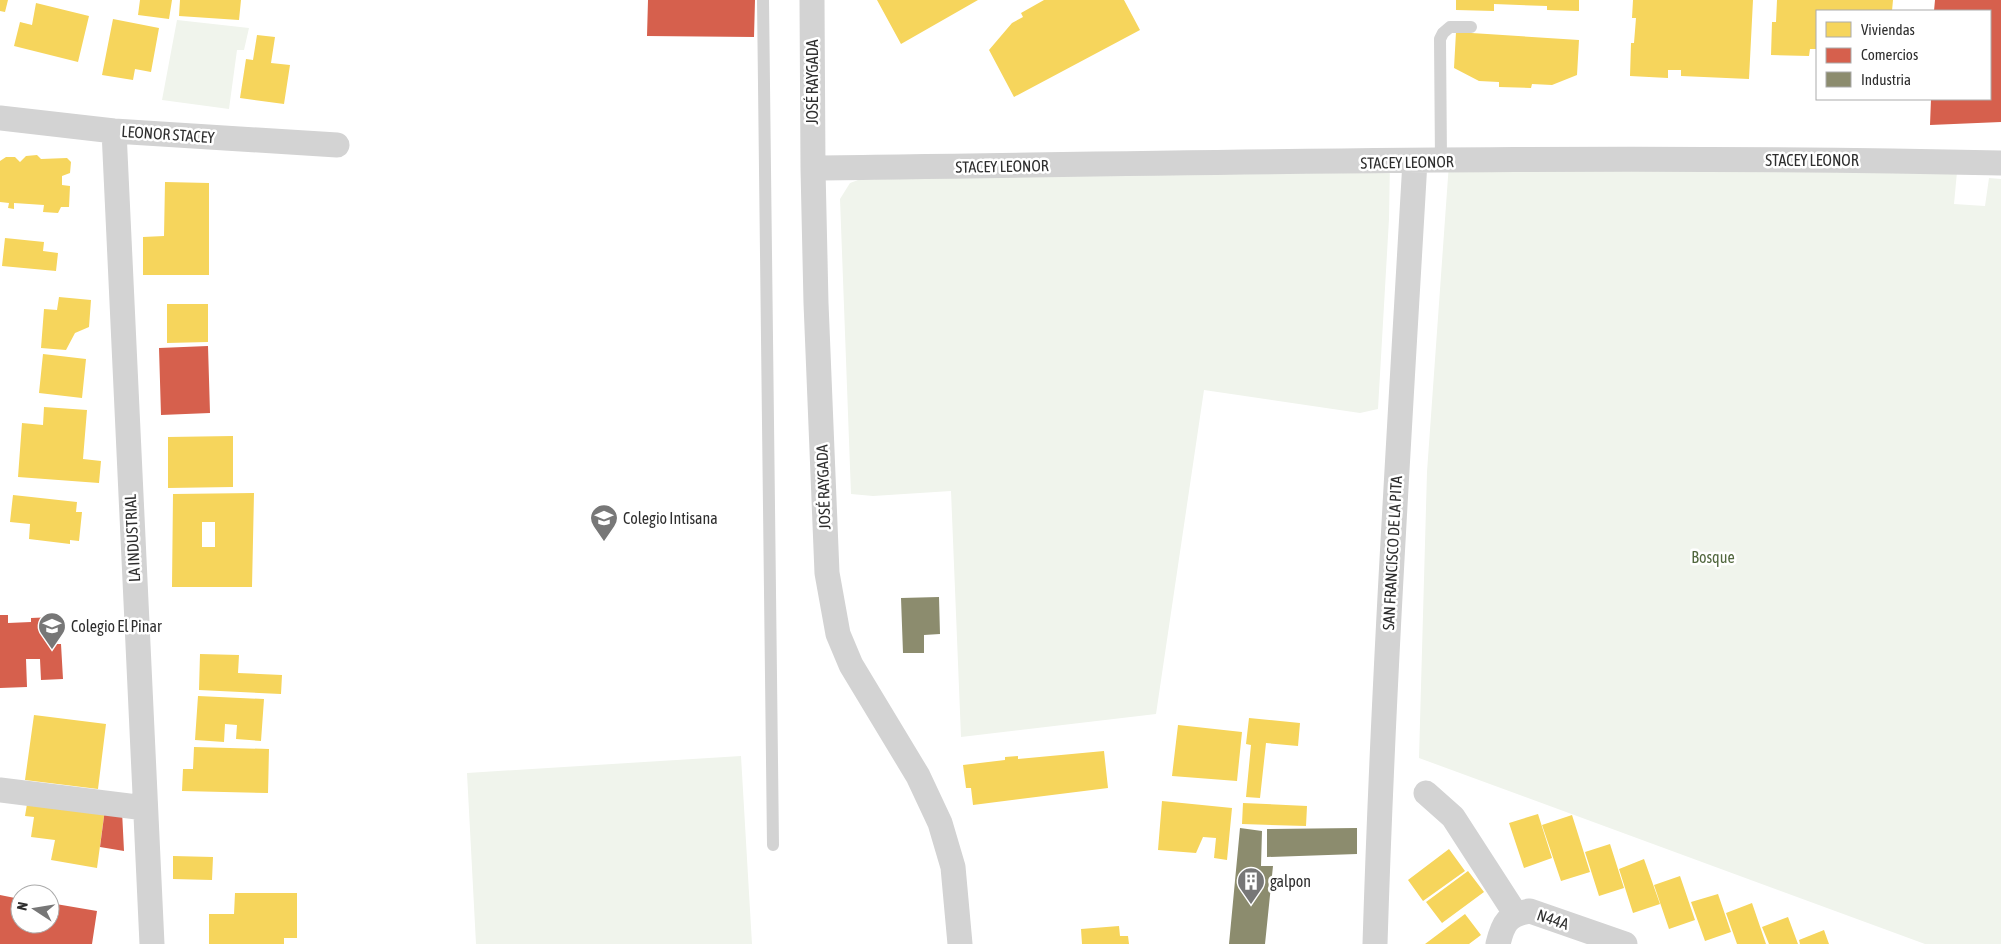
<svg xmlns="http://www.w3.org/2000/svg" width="2001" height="944" font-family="'Asap Condensed',sans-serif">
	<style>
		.green { fill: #f0f4ec }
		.homes { fill: #f6d55c; fill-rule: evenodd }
		.shops { fill: #d6604d }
		.industry { fill: #8c8c6e }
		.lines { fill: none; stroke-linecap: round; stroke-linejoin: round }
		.service { stroke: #d3d3d3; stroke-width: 12 }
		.minor { stroke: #d3d3d3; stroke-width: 25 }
		.labels { text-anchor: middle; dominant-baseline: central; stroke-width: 5; stroke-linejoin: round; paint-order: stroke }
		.street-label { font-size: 16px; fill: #2e2e2e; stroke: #fff }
		.poi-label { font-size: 16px; fill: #2e2e2e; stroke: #fff; text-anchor: start }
		.park-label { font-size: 16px; fill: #51673e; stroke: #fff }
	</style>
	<rect width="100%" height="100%" fill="#fff"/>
	<path class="green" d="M 177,20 L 249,28 L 244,50 L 237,50 L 229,109 L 162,100 Z
		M 1390,161 L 1389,219 L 1378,409 L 1360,413 L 1204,390 L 1156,714 L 961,737 L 951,491 L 873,496 L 851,494 L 840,199 L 850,183 L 869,176 Z
		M 1449,163 L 1957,172 L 1954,204 L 1985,206 L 1989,178 L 2001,179 L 2001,944 L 1925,944 L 1419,758 L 1427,472 Z
		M 741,756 L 752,944 L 476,944 L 467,773 Z"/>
	<path class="homes" d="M 0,0 L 8,0 L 5,12 L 0,11 Z
		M 140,0 L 172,0 L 169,19 L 138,15 Z
		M 180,0 L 241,0 L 239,20 L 179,16 Z
		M 877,0 L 978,0 L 901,44 Z
		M 1044,0 L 1124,0 L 1140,30 L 1014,97 L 989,50 L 1012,23 L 1023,17 L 1021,13 Z
		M 1456,0 L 1579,0 L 1579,11 L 1547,10 L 1547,6 L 1494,4 L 1494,11 L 1456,10 Z
		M 1633,0 L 1753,0 L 1749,79 L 1681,76 L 1681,70 L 1668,70 L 1668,78 L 1630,76 L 1631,43 L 1634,43 L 1636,18 L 1632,18 Z
		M 1777,0 L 1893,0 L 1892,11 L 1817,11 L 1817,49 L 1810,49 L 1809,56 L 1771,55 L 1772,22 L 1776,22 Z
		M 36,3 L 89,16 L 78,62 L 14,46 L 20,22 L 32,25 Z
		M 113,19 L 159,28 L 151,72 L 135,69 L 133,80 L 102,75 Z
		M 1456,32 L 1579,40 L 1577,75 L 1552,85 L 1532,84 L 1531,88 L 1499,87 L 1499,82 L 1479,81 L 1454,68 Z
		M 257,35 L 275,37 L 271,63 L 290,65 L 284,104 L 240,98 L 246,59 L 253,60 Z
		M 37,155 L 41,159 L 67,158 L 71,162 L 70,173 L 62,176 L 62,185 L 70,186 L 69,207 L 61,207 L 58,213 L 43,212 L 44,205 L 14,203 L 14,209 L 8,208 L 9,203 L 0,202 L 0,161 L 6,157 L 15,157 L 20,162 L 26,156 Z
		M 165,182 L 209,183 L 209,275 L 143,275 L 143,237 L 164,236 Z
		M 5,238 L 44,242 L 43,251 L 58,253 L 56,271 L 2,266 Z
		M 59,297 L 91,300 L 89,327 L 75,333 L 66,350 L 41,348 L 44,309 L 57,310 Z
		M 167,304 L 208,304 L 208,342 L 167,343 Z
		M 43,354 L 86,359 L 82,398 L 39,393 Z
		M 44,407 L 87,410 L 83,459 L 101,461 L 99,483 L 18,477 L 22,423 L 43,425 Z
		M 233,436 L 233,487 L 168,488 L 168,437 Z
		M 254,493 L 252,587 L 172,587 L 173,494 ZM 202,522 L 215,522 L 215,547 L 202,547 Z
		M 13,495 L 77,502 L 76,512 L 82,512 L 79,541 L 70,540 L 70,544 L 29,539 L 30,524 L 10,522 Z
		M 200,654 L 239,655 L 238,673 L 282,675 L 281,694 L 199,690 Z
		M 198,696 L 264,699 L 261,741 L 236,739 L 237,725 L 225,724 L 224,742 L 195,740 Z
		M 34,715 L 106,724 L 98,789 L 25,780 Z
		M 1249,718 L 1300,723 L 1298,746 L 1266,743 L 1260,798 L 1246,797 L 1251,745 L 1246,744 Z
		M 1178,725 L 1242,732 L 1237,781 L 1172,776 Z
		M 194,747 L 269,749 L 268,793 L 182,791 L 183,769 L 193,769 Z
		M 1104,751 L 1108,788 L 973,805 L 971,788 L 966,788 L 963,765 L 1005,760 L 1005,757 L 1018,756 L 1018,759 Z
		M 28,798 L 105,809 L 97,868 L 51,860 L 55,840 L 31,837 L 34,817 L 25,816 Z
		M 1162,801 L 1232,808 L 1227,860 L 1214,858 L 1216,838 L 1203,837 L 1196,853 L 1158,850 Z
		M 1243,803 L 1307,806 L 1306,826 L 1242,824 Z
		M 1538,814 L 1552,858 L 1524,868 L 1509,823 Z
		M 1572,815 L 1590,872 L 1561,881 L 1542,825 Z
		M 1610,844 L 1624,888 L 1599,896 L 1585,852 Z
		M 1449,849 L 1465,871 L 1423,901 L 1408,880 Z
		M 173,856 L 213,857 L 212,880 L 173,879 Z
		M 1644,859 L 1660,904 L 1633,913 L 1619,869 Z
		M 1468,871 L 1484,892 L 1442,923 L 1426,902 Z
		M 1680,876 L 1695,920 L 1669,929 L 1654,885 Z
		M 235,893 L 297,893 L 297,938 L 284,938 L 284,944 L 209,944 L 209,914 L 234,914 Z
		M 1718,894 L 1731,932 L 1705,941 L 1691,902 Z
		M 1752,903 L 1766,944 L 1737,944 L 1726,913 Z
		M 1465,914 L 1481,935 L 1469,944 L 1425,944 Z
		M 1788,917 L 1798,944 L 1769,944 L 1762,927 Z
		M 1119,926 L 1120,936 L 1128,936 L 1129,944 L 1082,944 L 1081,929 Z
		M 1824,930 L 1829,944 L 1800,944 L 1799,940 Z"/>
	<path class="shops" d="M 648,0 L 755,0 L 754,37 L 647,36 Z
		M 1935,0 L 2001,0 L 2001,122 L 1930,125 L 1931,99 L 1990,99 L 1990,11 L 1934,11 Z
		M 208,346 L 210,413 L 161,415 L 159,348 Z
		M 0,615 L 8,615 L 8,623 L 31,622 L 31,618 L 54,617 L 55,644 L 61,644 L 63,679 L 41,680 L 40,659 L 26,659 L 27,687 L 0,688 Z
		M 105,809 L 122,811 L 124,851 L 100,847 Z
		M 0,895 L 20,899 L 20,924 L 50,924 L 50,903 L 97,911 L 92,944 L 0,944 Z"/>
	<path class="industry" d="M 939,597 L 940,634 L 924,635 L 924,653 L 903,653 L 901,598 Z
		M 1240,828 L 1262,831 L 1261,866 L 1273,866 L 1265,944 L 1229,944 Z
		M 1357,828 L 1357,854 L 1267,857 L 1267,829 Z"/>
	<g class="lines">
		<path class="service" d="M 763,0 L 773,845
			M 1441,161 L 1440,39 L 1443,33 L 1450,27 L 1471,27"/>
		<path class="minor" d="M 812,0 L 813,168 L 816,303 L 827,573 L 838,634 L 851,665 L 918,776 L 940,823 L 953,867 L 960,944
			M 0,118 L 114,131 L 337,145
			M 114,131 L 152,944
			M 813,168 C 1209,163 1605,154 2001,163
			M 0,790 L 145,808
			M 1426,793 L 1453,817 L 1515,913
			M 1375,944 C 1383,683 1400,422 1415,161
			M 1498,944 C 1503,923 1508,914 1530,911 L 1625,944"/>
	</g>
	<defs>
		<g id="university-pin" transform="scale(1.4375)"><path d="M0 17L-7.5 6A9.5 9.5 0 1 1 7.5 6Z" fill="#777" stroke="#fff"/><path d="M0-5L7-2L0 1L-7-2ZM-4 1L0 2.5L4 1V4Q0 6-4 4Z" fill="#fff"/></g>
		<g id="school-pin" transform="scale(1.4375)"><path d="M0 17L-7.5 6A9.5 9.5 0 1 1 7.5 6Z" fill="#777" stroke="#fff"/><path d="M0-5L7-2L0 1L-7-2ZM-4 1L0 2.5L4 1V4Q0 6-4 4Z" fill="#fff"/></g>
		<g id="building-pin" transform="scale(1.4375)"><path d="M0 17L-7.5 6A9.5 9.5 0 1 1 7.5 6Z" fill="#777" stroke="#fff"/><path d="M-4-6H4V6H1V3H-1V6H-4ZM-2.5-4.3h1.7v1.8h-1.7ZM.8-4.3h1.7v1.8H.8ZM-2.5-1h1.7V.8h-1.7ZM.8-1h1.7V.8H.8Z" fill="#fff"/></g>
	</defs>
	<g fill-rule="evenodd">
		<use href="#university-pin" x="604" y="518"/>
		<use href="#school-pin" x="52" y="626"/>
		<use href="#building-pin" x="1251" y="881"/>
	</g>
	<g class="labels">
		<g class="street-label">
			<text transform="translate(812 82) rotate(-90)">JOSÉ RAYGADA</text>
			<text transform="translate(168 134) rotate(4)">LEONOR STACEY</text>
			<text x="1812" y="160">STACEY LEONOR</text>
			<text transform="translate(1407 162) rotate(-1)">STACEY LEONOR</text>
			<text transform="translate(1002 166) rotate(-1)">STACEY LEONOR</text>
			<text transform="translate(823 487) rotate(-92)">JOSÉ RAYGADA</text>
			<text transform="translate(132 538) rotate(-93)">LA INDUSTRIAL</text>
			<text transform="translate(1392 553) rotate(-87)">SAN FRANCISCO DE LA PITA</text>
			<text transform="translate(1553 919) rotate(19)">N44A</text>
		</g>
		<g class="poi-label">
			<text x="623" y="518">Colegio Intisana</text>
			<text x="71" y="626">Colegio El Pinar</text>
			<text x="1270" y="881">galpon</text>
		</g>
		<g class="park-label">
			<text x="1713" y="557">Bosque</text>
		</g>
	</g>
	<rect x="1816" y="10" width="175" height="90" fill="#ffffff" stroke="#ababab"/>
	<rect x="1826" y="22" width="25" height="15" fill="#f6d55c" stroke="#ababab"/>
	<text x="1861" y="35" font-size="15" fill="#2e2e2e">Viviendas</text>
	<rect x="1826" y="48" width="25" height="15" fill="#d6604d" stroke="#ababab"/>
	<text x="1861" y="60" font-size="15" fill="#2e2e2e">Comercios</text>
	<rect x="1826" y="72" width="25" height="15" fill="#8c8c6e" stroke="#ababab"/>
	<text x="1861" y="85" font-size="15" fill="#2e2e2e">Industria</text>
	<g transform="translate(35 909) rotate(282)"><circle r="24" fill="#ffffff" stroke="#ababab"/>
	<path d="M0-4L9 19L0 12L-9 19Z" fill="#777777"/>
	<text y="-8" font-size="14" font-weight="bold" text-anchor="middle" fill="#2e2e2e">N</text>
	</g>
</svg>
